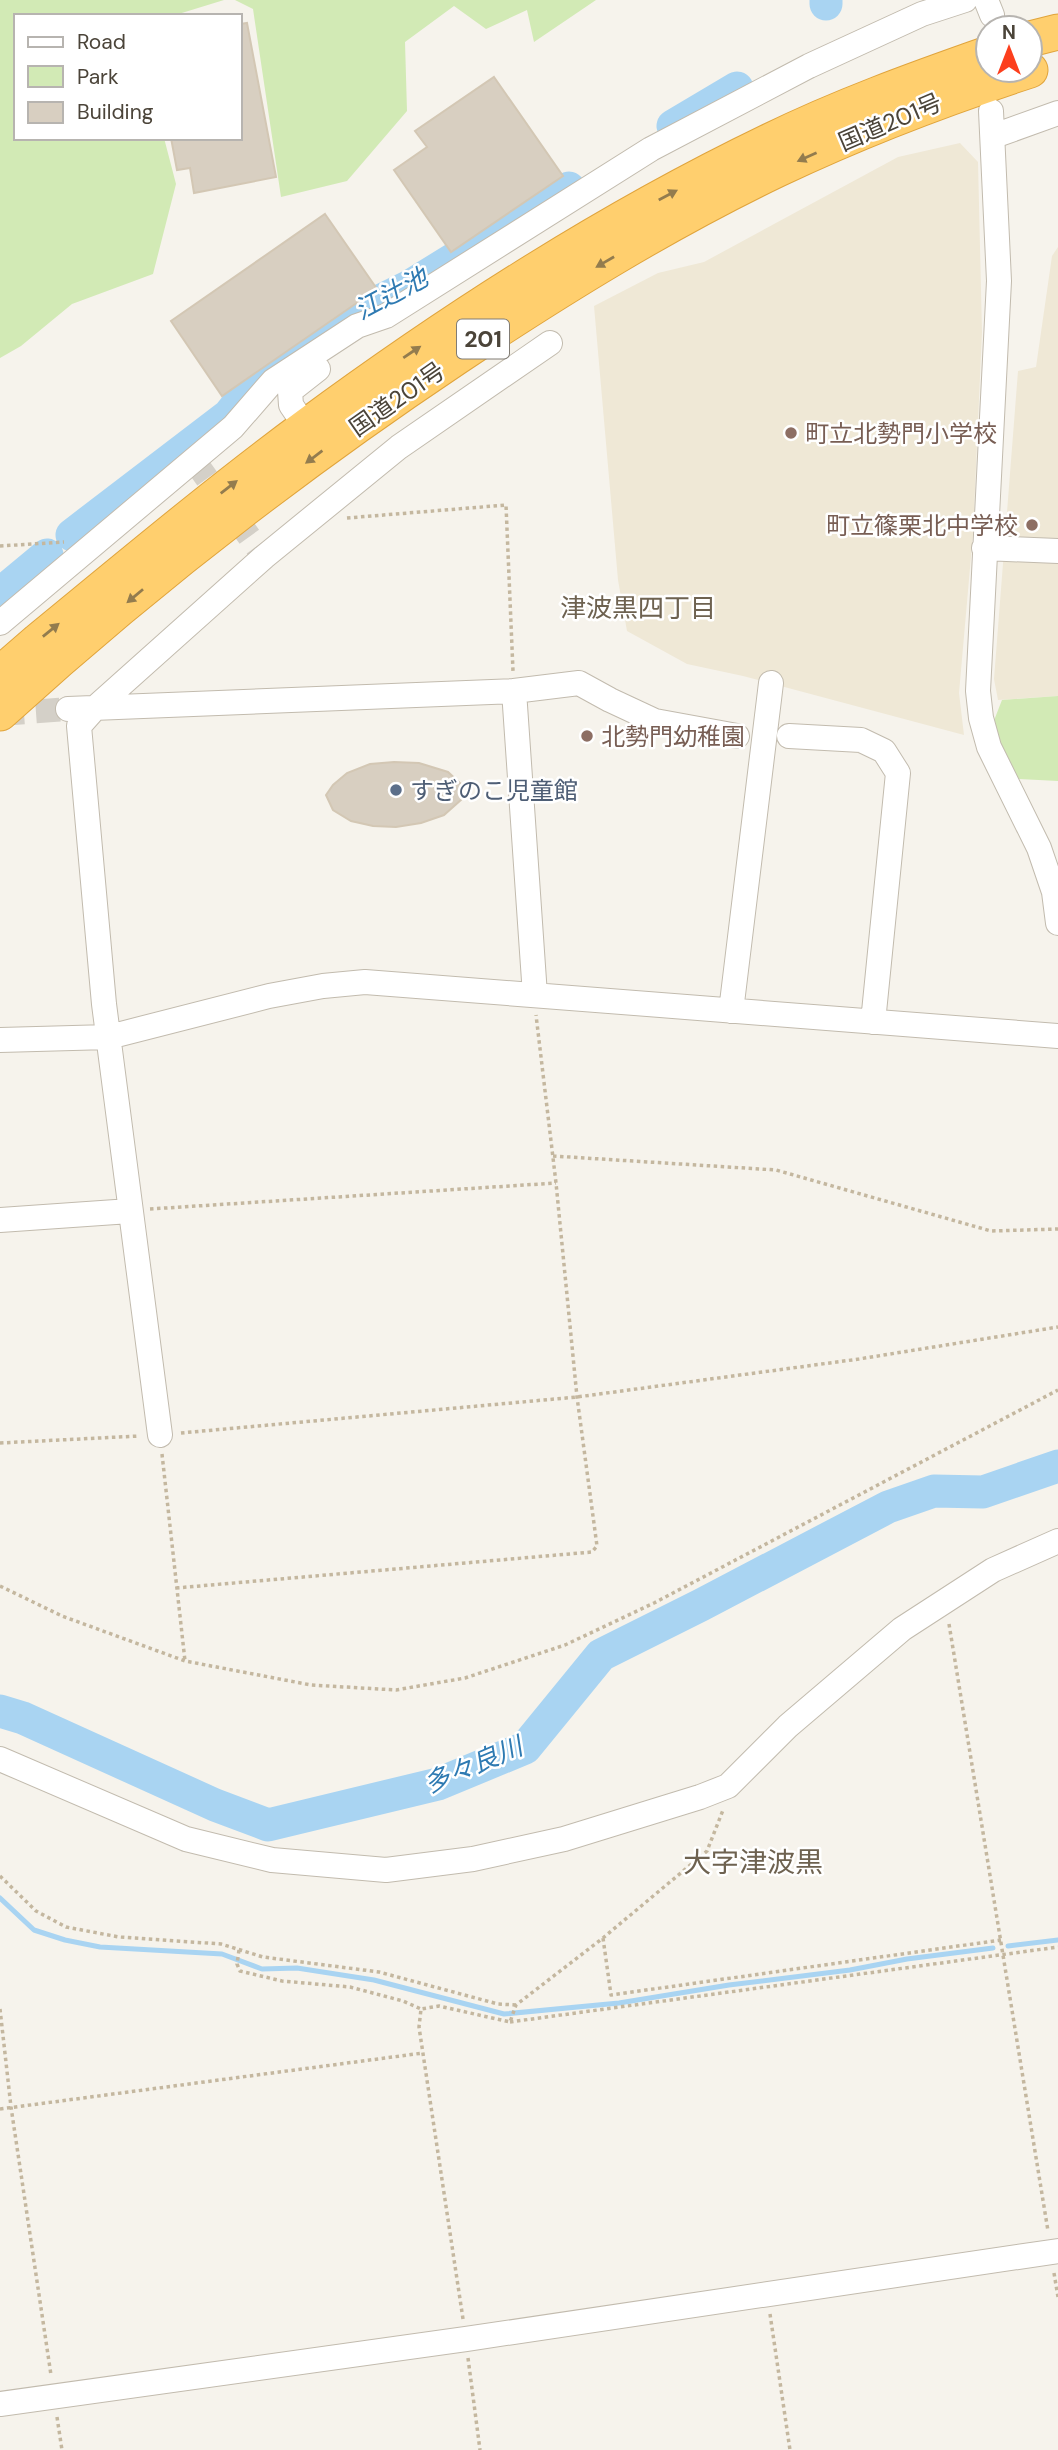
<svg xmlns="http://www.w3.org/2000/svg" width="1058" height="2450" font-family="'DM Sans','Noto Sans JP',sans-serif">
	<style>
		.education { fill: #efe8d6 }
		.green { fill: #d2eab5 }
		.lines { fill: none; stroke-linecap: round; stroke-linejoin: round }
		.stream { stroke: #a9d4f2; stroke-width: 5 }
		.river { stroke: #a9d4f2; stroke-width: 33 }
		.building { fill: #d8cfc1; stroke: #d3c7b4; stroke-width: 2 }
		.minor-tunnel { stroke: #d4d0c8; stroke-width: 24; stroke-dasharray: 24 12; stroke-linecap: butt }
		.minor-casing { stroke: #c2bbae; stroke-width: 26 }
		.highway-casing { stroke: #e0a43c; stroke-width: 37 }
		.path { stroke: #c4b79f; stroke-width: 3.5; stroke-dasharray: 3.5 3.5; stroke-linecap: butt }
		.minor { stroke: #fff; stroke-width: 24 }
		.highway { stroke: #ffcf6e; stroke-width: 35 }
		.oneway { fill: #937c4e }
		.education-dot { fill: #8d6e63; stroke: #fff; stroke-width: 2.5 }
		.service-dot { fill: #5c6f8a; stroke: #fff; stroke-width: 2.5 }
		.labels { text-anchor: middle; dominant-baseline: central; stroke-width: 5; stroke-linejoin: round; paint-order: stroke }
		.shield { fill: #fff; stroke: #817c74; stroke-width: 2 }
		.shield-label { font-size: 23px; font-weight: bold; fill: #4b4439 }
		.street-label { font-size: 24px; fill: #4b4439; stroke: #fff }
		.education-label { font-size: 24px; fill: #785e54; stroke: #fff; text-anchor: start }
		.service-label { font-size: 24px; fill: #4e5e75; stroke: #fff; text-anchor: start }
		.water-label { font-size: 26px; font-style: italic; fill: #2e7ab2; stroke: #fff }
		.neighbourhood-label { font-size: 26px; fill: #6e6250; stroke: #fff }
		.quarter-label { font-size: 28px; fill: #6e6250; stroke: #fff }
	</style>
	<rect width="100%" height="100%" fill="#f6f3ec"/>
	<path class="education" d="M 960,143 L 978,162 L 982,332 L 973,534 L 959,693 L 964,735 L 743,676 L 687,664 L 627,631 L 618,580 L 594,306 L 658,273 L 704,262 L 898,157 Z
		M 1058,247 L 1058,696 L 998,700 L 994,679 L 1018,371 L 1036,367 L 1052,256 Z"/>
	<path class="green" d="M 0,0 L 224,0 L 172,16 L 16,16 L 16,138 L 164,138 L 176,184 L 153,274 L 72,304 L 21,346 L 0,358 Z
		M 235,0 L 596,0 L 534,42 L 527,10 L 486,29 L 454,6 L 405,42 L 407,111 L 347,181 L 281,197 L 253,9 Z
		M 1058,696 L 1058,781 L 1019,779 L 1003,755 L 993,723 L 1002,700 Z"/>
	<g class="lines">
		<path class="stream" d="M 0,1898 L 34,1930 L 65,1940 L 100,1947 L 222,1954 L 262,1969 L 297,1968 L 374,1980 L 504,2014 L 619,2003 L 729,1985 L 850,1970 L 907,1959 L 993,1948
			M 1008,1946 L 1058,1940"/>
		<path class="river" d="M 826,0 L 826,4
			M 673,126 L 737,88
			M 72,535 L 229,415 L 264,371 L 341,320 L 410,286 L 569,188
			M 0,594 L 47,555
			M 0,1711 L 23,1718 L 215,1805 L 268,1825 L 438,1784 L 525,1748 L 601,1655 L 701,1605 L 888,1507 L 934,1491 L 983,1492 L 1058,1466"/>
	</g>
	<path class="building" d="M 247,23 L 276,177 L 194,193 L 190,168 L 177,170 L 171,138 L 240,138 L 240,24 Z
		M 494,77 L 563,176 L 451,252 L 394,170 L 427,147 L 415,131 Z
		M 325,214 L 377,289 L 222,396 L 171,321 Z
		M 394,762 L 419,763 L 448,772 L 463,786 L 462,799 L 444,815 L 421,823 L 396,827 L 373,826 L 351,821 L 333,810 L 326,795 L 333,785 L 347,773 L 370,764 Z"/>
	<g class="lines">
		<path class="minor-tunnel" d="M 193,459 L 264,557
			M 0,714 L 68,709"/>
		<g class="minor-casing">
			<path id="minor" d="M 986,0 L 992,15
				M 991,111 L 999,281 L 978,691 L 981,718 L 989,747 L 1039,848 L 1054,892 L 1058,923
				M 994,136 L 1058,113
				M 306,427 L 291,405 L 290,391 L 318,369
				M 984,548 L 1058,551
				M 0,623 L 233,427 L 273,381 L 357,326 L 386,316 L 651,149 L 809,66 L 922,14 L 965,0
				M 514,691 L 579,683 L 610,700 L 655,721 L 737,736
				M 68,709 L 514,691 L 535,995
				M 789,736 L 861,740 L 884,751 L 898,773 L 873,1022
				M 731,1011 L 771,683
				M 0,1040 L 109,1037 L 269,996 L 323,986 L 365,982 L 1058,1036
				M 0,1220 L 130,1211
				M 160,1435 L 104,1004 L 79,726 L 95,708 L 264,557 L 399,447 L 550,343
				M 0,1759 L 186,1839 L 272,1860 L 386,1870 L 473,1859 L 564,1839 L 700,1797 L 728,1786 L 788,1726 L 902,1629 L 993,1570 L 1058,1541
				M 0,2404 L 466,2339 L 1058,2251"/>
		</g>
		<g class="highway-casing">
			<path id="highway" d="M 1030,39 L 1058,32
				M 0,674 L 38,641 C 127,568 215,494 307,426 C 452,319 606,220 768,142 C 839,107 914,80 988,54
				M 0,713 C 143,583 295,465 455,358 C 559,289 665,223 778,169 C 860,130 944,98 1030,70"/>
		</g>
		<path class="path" d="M 347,518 L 506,505 L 513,671
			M 0,546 L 64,542
			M 553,1156 L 776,1170 L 991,1231 L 1058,1229
			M 150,1209 L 556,1183
			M 181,1433 L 577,1397 L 859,1359 L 1058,1327
			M 0,1443 L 139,1436
			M 162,1454 L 185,1661
			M 0,1586 L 62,1616 L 185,1661 L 311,1685 L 396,1690 L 465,1678 L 565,1645 L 654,1603 L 1058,1390
			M 176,1588 L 592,1552 L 597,1546 L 577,1397 L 556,1183 L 536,1015
			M 949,1624 L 1048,2231
			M 0,1876 L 36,1911 L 66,1927 L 119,1937 L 221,1944 L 263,1957 L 379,1972 L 498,2004 L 516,2005
			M 603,1938 L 611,1995 L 1001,1940
			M 239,1950 L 237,1964 L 240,1971 L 282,1981 L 350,1987 L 403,2001 L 421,2009
			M 0,2009 L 11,2107 L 51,2375
			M 510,2022 L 1058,1947
			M 0,2109 L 423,2053
			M 1054,2273 L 1058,2297
			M 770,2314 L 790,2450
			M 463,2319 L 419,2027 L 421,2009 L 439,2006 L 510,2022 L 516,2005 L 603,1938 L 707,1851 L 723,1810
			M 468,2358 L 480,2450
			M 57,2417 L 62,2450"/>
		<use href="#minor" class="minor"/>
		<use href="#highway" class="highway"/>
	</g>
	<defs><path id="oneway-solid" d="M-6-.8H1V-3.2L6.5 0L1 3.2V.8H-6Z" transform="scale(1.75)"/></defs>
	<g class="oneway">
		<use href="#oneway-solid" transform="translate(807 157) rotate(156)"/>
		<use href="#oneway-solid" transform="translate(668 195) rotate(-28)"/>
		<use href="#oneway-solid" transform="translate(605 262) rotate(150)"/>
		<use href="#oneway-solid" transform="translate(412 352) rotate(-34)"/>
		<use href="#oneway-solid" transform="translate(314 457) rotate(143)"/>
		<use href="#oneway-solid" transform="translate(229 487) rotate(-38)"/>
		<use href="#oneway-solid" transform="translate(135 596) rotate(140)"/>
		<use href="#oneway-solid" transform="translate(51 630) rotate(-39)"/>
	</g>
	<g class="education-dot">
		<circle cx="791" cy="433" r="7"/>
		<circle cx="1032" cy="525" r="7"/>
		<circle cx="587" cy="736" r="7"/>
	</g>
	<circle class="service-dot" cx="396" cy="790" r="7"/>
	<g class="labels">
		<rect class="shield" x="457" y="319.5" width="52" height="39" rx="5"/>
		<g class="shield-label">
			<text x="483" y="339">201</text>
		</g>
		<g class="street-label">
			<text transform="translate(890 122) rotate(-23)">国道201号</text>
			<text transform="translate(397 399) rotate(-35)">国道201号</text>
		</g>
		<g class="education-label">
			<text x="805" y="433">町立北勢門小学校</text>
			<text x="1018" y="525" text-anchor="end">町立篠栗北中学校</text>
			<text x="601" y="736">北勢門幼稚園</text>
		</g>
		<g class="service-label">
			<text x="410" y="790">すぎのこ児童館</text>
		</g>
		<g class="water-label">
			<text transform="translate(391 294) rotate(-28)">江辻池</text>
			<text transform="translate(473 1765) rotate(-23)">多々良川</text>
		</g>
		<g class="neighbourhood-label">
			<text x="638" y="608">津波黒四丁目</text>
		</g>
		<g class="quarter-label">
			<text x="753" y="1862">大字津波黒</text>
		</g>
	</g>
	<rect x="14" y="14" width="228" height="126" fill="#ffffff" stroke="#b7b4b0" stroke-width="2"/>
	<rect x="28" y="37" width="35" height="10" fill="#ffffff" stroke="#b7b4b0" stroke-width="2"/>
	<text x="77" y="49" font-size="21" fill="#4b4439">Road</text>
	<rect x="28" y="66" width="35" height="21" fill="#d2eab5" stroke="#b7b4b0" stroke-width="2"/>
	<text x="77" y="84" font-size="21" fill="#4b4439">Park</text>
	<rect x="28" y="102" width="35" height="21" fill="#d8cfc1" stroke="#b7b4b0" stroke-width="2"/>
	<text x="77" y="119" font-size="21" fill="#4b4439">Building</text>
	<g transform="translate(1009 49)"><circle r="33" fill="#ffffff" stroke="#b7b4b0" stroke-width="2"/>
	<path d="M0-5L12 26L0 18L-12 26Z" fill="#fc3f1d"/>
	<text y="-10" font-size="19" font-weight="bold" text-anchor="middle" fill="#4b4439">N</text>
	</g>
</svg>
